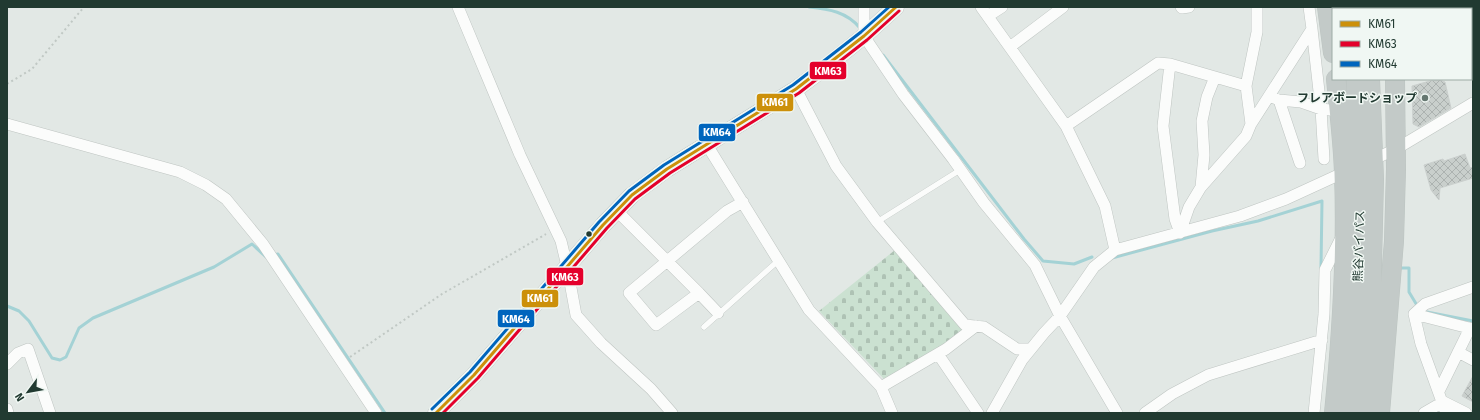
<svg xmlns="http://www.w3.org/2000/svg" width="1480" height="420" font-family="'Fira Sans','Noto Sans JP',sans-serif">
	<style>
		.cemetery { fill: url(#cemetery-stones) }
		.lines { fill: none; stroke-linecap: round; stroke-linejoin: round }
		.stream { stroke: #a4d2d5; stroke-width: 3 }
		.building { fill: url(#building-cross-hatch); stroke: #cbd0ce }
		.service-casing { stroke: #bfc5c2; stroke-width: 6 }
		.minor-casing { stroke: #bfc5c2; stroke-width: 12 }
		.secondary-casing { stroke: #bec5c2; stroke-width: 17 }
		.trunk-casing { stroke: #bcc4c1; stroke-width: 20 }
		.path { stroke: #c0c8c4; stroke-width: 2; stroke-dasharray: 2 3; stroke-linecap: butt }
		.service { stroke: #fbfcfb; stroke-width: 5.5 }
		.minor { stroke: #fbfcfb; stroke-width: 11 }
		.secondary { stroke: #fbfcfb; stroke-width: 16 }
		.trunk { stroke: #c3cac8; stroke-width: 19 }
		.bus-1-casing { stroke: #f0f7f3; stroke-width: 6 }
		.bus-2-casing { stroke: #f0f7f3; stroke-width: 6 }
		.bus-3-casing { stroke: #f0f7f3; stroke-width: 6 }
		.bus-1 { stroke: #cc900a; stroke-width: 3 }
		.bus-2 { stroke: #e4002b; stroke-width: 3 }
		.bus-3 { stroke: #0065bd; stroke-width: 3 }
		.poi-dot { fill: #657770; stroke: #f0f7f3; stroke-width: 1.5 }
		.bus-dot { fill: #213a31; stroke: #f0f7f3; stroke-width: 1.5 }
		.labels { text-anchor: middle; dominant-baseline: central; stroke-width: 3; stroke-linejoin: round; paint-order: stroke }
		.poi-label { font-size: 12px; font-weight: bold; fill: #213a31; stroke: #f0f7f3; text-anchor: end }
		.street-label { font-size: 12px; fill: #213a31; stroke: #f0f7f3 }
		.line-badge { stroke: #f0f7f3; stroke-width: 1.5 }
		.badge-label { font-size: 11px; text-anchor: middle; font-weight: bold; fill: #fff }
	</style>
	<defs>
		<pattern id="cemetery-stones" width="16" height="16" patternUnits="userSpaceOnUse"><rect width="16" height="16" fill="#cbe1d1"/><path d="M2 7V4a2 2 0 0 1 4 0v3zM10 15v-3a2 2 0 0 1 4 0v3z" fill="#aec2b4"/></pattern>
		<pattern id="building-cross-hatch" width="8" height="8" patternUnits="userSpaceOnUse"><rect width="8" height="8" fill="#c9cfcc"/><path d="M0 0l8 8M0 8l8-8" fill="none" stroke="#acb2b0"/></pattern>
	</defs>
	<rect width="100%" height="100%" fill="#e2e8e5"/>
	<path class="cemetery" d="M 895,250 L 965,330 L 939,349 L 885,380 L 819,311 Z"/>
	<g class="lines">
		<path class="stream" d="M 809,7 C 829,9 847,12 860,28
			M 883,55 L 1024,239 L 1043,261 L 1074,264 L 1092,257
			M 274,255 L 278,254 L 385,413
			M 1112,258 L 1212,231 L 1258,221 L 1322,201 L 1321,267
			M 1398,268 L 1409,268 L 1409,292 L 1418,307
			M 7,306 L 19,311 L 29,321 L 52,358 L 60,360 L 66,357 L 79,328 L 93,318 L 214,267 L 252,244 L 266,257
			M 1427,312 L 1473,321"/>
	</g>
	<path class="building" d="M 1437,79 L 1445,82 L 1451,108 L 1419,127 L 1413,124 L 1412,86 Z
		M 1465,154 L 1470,168 L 1473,167 L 1473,178 L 1440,188 L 1439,200 L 1431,190 L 1424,165 L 1443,159 L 1444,161 Z
		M 1473,376 L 1473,402 L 1462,396 Z"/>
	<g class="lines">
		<g class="service-casing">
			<path id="service" d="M 877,222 L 960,170
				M 704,327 L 779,260"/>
		</g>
		<g class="minor-casing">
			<path id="minor" d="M 458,7 L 520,155 L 561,241 L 567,266 L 576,315 L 601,343 L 651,389 L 672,413
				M 864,7 L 864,36 L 903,94 L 953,159 L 984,203 L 1035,265 L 1060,316 L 1117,413
				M 981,7 L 1066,126 L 1105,206 L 1115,250
				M 1181,7 L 1182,8 L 1189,7
				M 988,16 L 1002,7
				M 1312,29 L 1321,109 L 1324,159
				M 1010,47 L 1063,7
				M 1170,64 L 1163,126 L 1175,219 L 1180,233
				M 796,89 L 836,166 L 877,222 L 965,325 L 984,327 L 1017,349 L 1031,349
				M 1269,96 L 1279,100 L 1301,102 L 1321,109 L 1339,111
				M 1279,100 L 1300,163
				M 7,124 L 180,172 L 206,185 L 226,199 L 263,244 L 376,413
				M 1251,124 L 1246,86 L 1257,32 L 1257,7
				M 1066,126 L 1158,63 L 1170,64 L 1246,86
				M 707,145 L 809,310 L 881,387 L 892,413
				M 1370,161 L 1396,149 L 1473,103
				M 1201,187 L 1204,155 L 1202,121 L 1207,97 L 1215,77
				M 616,210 L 699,293 L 656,325 L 629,293 L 727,211 L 743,202
				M 1180,233 L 1189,207 L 1201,187 L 1246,136 L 1251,124 L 1312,29 L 1309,7
				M 699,293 L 718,313
				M 1414,314 L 1421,344 L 1446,413
				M 1414,314 L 1425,304 L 1473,287
				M 1414,314 L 1473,329
				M 1458,352 L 1473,360
				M 938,354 L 978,413
				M 7,364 L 18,353 L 28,349 L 50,413
				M 881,387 L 946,349 L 976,326
				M 1439,391 L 1470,328
				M 1442,401 L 1466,413
				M 7,409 L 8,413
				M 992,413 L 1022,360 L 1044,333 L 1060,316 L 1094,267 L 1115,250 L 1240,216 L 1286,199 L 1347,171
				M 1145,413 L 1172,394 L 1208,375 L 1322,340
				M 1314,413 L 1324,314 L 1325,270 L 1342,236
				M 1424,413 L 1443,402"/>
		</g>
		<g class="secondary-casing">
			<path id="secondary" d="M 436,413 L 474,375 L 603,225 L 632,195 L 667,169 L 796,89 L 823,69 L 864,36 L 896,7"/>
		</g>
		<g class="trunk-casing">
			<path id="trunk" d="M 1327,7 L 1333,53
				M 1350,7 L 1350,9
				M 1363,7 L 1364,9
				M 1392,7 L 1392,9
				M 1334,413 C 1342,333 1347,253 1344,173 C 1343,142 1339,110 1336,79
				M 1350,413 L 1356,317 L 1361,182 L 1356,79
				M 1364,413 L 1371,307 L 1374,179 L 1370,79
				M 1380,413 L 1394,241 L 1396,169 L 1395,79"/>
		</g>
		<path class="path" d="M 7,84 L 32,69 L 84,7
			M 350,357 L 442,294 L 546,234"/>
		<use href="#service" class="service"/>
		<use href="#minor" class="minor"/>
		<use href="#secondary" class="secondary"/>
		<use href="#trunk" class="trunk"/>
		<g class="bus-1-casing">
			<path id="bus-1" d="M 436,413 L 474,375 L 603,225 L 632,195 L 667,169 L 796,89 L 864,36 L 896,7"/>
		</g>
		<g class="bus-2-casing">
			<path id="bus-2" d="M 443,413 L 478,378 L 607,228 L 635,199 L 670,173 L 799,93 L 867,40 L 899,11"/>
		</g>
		<g class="bus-3-casing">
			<path id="bus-3" d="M 432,409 L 470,372 L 599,222 L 629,191 L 664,165 L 793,85 L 861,32 L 889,7"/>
		</g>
		<use href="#bus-1" class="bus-1"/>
		<use href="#bus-2" class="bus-2"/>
		<use href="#bus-3" class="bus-3"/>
	</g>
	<circle class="poi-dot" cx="1425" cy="98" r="4"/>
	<circle class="bus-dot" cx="589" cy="234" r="3.5"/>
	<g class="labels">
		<g class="poi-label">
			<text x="1417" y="98">フレアボードショップ</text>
		</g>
		<g class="street-label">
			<text transform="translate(1359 246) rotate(-88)">熊谷バイパス</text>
		</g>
	</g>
	<g class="line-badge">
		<rect x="809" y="61" width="38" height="19" rx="4" fill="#e4002b"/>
		<rect x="756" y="93" width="38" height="19" rx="4" fill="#cc900a"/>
		<rect x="698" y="123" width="38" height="19" rx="4" fill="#0065bd"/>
		<rect x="546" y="267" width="38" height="19" rx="4" fill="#e4002b"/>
		<rect x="521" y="289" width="38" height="19" rx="4" fill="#cc900a"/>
		<rect x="497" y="309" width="38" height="19" rx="4" fill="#0065bd"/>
	</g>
	<g class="badge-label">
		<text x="828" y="75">KM63</text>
		<text x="775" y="106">KM61</text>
		<text x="717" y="136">KM64</text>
		<text x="565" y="281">KM63</text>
		<text x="540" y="302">KM61</text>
		<text x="516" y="323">KM64</text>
	</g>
	<rect width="1480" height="420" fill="none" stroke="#213a31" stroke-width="16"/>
	<rect x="1332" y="8" width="140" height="72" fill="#f0f7f3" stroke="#9daba5"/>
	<rect x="1340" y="21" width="20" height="6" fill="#cc900a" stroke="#9daba5"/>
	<text x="1368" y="28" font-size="12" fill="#213a31">KM61</text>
	<rect x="1340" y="41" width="20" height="6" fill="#e4002b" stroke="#9daba5"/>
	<text x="1368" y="48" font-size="12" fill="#213a31">KM63</text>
	<rect x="1340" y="61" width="20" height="6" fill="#0065bd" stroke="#9daba5"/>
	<text x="1368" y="68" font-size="12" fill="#213a31">KM64</text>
	<g transform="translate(28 392) rotate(238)" stroke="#f0f7f3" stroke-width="3" paint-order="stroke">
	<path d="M0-3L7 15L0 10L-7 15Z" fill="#213a31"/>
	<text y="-6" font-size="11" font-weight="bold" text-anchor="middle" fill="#213a31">N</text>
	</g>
</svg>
